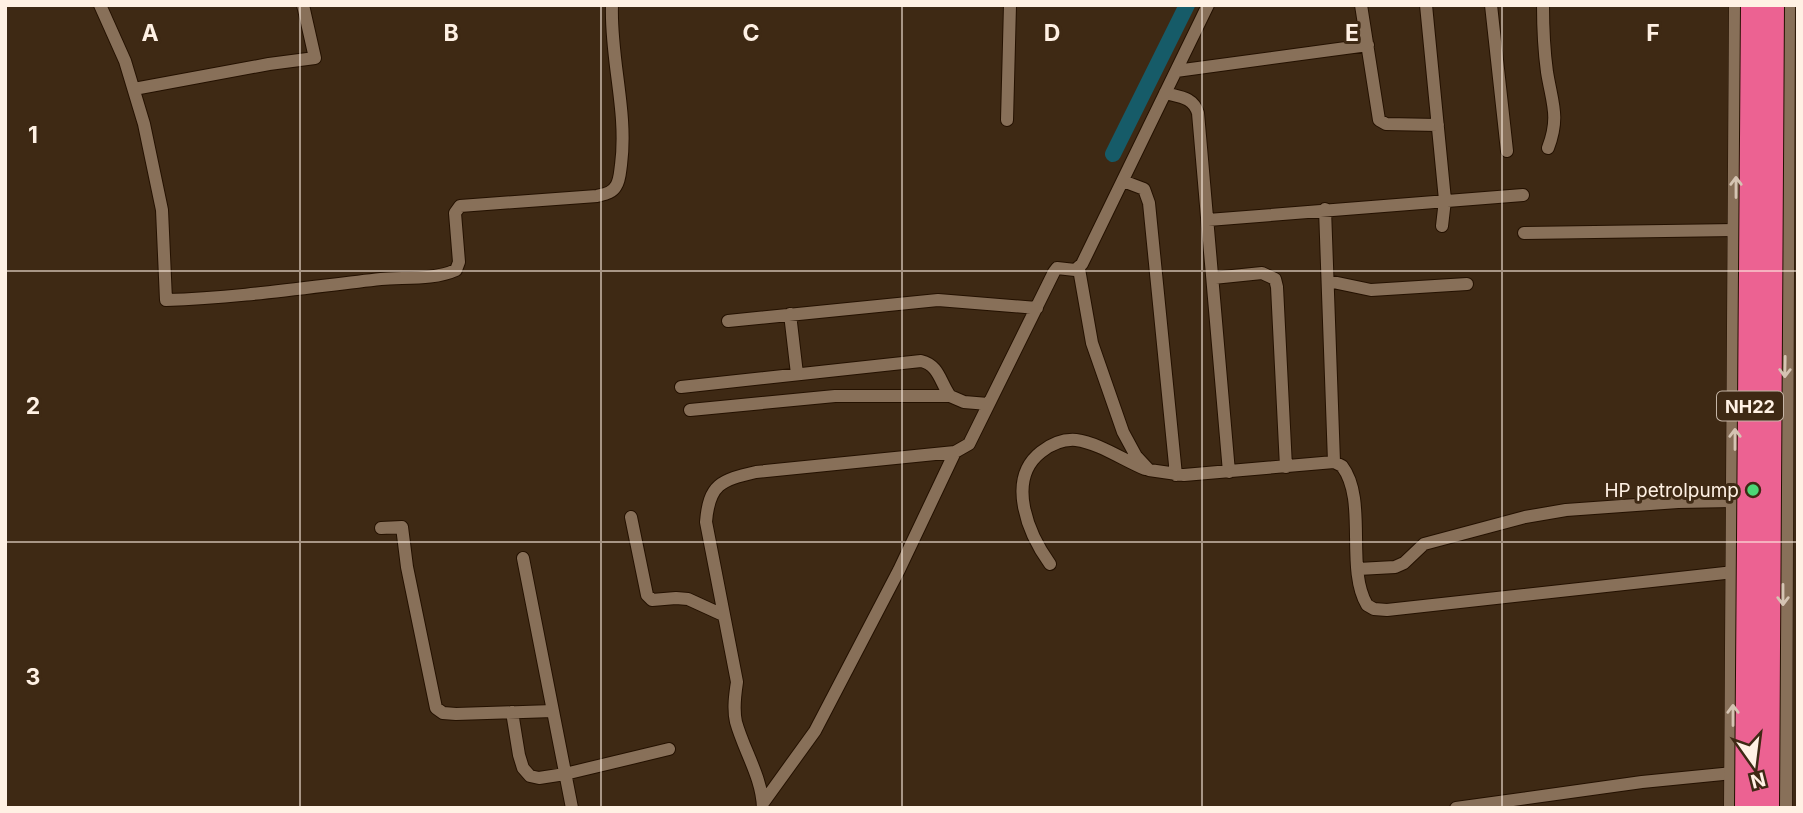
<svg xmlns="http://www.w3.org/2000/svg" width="1803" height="813" font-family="Inter,sans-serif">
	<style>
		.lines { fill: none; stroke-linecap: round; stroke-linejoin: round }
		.canal { stroke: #165b68; stroke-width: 16 }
		.street-casing { stroke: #241100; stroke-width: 14 }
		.secondary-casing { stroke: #241100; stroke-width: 19 }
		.street { stroke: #887059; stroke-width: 12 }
		.secondary { stroke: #887059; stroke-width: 18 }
		.highway-bridge-casing { stroke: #241100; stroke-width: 26; stroke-linecap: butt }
		.highway-bridge { stroke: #ec6292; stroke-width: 24 }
		.oneway { stroke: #d5c4b3 }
		.grid { fill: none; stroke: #fff1e4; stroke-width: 2; stroke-opacity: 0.55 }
		.poi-dot { fill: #4cd676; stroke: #3e2914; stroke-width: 2.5 }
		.labels { text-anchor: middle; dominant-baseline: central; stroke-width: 6; stroke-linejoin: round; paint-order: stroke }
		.shield { fill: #3e2914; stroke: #c5b5a6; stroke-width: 2 }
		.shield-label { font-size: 18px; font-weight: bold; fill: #fff1e4 }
		.poi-label { font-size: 19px; fill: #fff1e4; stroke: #3e2914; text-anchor: end }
		.grid-label { font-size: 23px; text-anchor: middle; font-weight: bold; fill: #fff1e4; stroke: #3e2914; stroke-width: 6; stroke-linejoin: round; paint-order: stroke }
	</style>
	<rect width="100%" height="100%" fill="#3e2914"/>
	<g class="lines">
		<path class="canal" d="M 1113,154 L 1187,5"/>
		<g class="street-casing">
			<path id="street" d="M 100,5 L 125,61 L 144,124 L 162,210 L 166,300 C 238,298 309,287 381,279 C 405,277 434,280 456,270 L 459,262 L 455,213 L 460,206 L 597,196 C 605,194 612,193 616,186 C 620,180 620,171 621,165 C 628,111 610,59 612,5
				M 1361,5 L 1379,120 L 1386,124 L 1438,125
				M 1426,5 L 1445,200 L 1442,226
				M 1491,5 L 1507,151
				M 1543,5 C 1543,28 1544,50 1547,72 C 1552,103 1560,117 1548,148
				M 1176,71 L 1368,45
				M 134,89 L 269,64 L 315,58 L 303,5
				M 1165,93 C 1180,97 1193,97 1198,113 L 1229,472
				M 1007,120 L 1010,5
				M 1123,181 L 1144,189 L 1149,203 L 1176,475
				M 1325,209 L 1334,462
				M 1208,220 L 1523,195
				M 1524,233 L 1736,230
				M 1079,269 L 1092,343 L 1123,432 L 1136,456 L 1149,470 L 1184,475 L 1334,462 L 1342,466 C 1368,500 1345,568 1367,605 L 1374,609 L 1387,610 L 1734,572
				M 1213,278 L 1262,273 L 1275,279 L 1277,287 L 1286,467
				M 1328,281 L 1371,290 L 1467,284
				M 790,314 L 797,374
				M 728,321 L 938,300 L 1037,308
				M 681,387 L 921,361 C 939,365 940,382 950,396 L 964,402 L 988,404
				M 690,410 L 835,396 L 950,396
				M 631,517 L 647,595 L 652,600 L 676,598 L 688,599 L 723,615
				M 381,528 L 402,527 L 407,567 L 436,708 L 443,713 L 456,714 L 553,711
				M 523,558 L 572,808
				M 1050,564 C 1029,535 1005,480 1041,452 C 1050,445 1063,439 1076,440 C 1099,443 1123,460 1145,469
				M 1358,569 L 1395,567 L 1404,563 L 1424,544 L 1525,517 L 1566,510 L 1678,502 L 1734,501
				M 512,712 L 519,755 L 523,768 L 530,776 L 539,778 L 565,774 L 669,749
				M 763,803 L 815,731 L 899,570 L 955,452
				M 763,808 C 762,777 744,751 736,722 C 733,709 735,695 737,682 L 706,522 C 709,484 721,480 756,472 L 955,452 L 969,444 L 1054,272 L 1057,268 L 1075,270 L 1082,264 L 1208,5
				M 1456,808 L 1642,782 L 1733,773"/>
		</g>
		<g class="secondary-casing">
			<path id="secondary" d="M 1733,808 L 1738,5
				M 1783,808 L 1786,5"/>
		</g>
		<use href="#street" class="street"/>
		<use href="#secondary" class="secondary"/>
		<g class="highway-bridge-casing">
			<path id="highway-bridge" d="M 1747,808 L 1753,5
				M 1767,808 L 1772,5"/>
		</g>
		<use href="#highway-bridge" class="highway-bridge"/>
	</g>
	<defs><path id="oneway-shaft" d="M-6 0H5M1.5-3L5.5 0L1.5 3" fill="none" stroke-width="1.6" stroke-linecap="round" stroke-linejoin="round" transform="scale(1.75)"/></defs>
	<g class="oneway">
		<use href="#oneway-shaft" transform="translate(1736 187) rotate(-90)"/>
		<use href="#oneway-shaft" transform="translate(1785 367) rotate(91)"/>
		<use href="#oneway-shaft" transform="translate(1735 439) rotate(-90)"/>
		<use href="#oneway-shaft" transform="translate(1783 595) rotate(90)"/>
		<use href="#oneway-shaft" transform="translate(1733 715) rotate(-90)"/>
	</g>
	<path class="grid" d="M 300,5 L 300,808M 601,5 L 601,808M 902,5 L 902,808M 1202,5 L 1202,808M 1502,5 L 1502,808M 5,271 L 1798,271M 5,542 L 1798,542"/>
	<circle class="poi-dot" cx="1753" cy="490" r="7"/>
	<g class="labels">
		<rect class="shield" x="1717" y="391.5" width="66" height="29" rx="5"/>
		<g class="shield-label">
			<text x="1750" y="406">NH22</text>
		</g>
		<g class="poi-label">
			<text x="1739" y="490">HP petrolpump</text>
		</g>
	</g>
	<g class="grid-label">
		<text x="150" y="41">A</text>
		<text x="451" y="41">B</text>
		<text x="751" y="41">C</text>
		<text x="1052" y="41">D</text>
		<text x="1352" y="41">E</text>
		<text x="1653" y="41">F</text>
		<text x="33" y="143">1</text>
		<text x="33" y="414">2</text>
		<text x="33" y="685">3</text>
	</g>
	<rect width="1803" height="813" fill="none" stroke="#fff1e4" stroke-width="14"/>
	<g transform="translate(1754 764) rotate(166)" stroke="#3e2914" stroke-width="5" paint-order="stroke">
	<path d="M0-5L12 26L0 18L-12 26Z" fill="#fff1e4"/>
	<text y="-10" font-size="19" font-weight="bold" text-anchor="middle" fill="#fff1e4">N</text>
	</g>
</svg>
